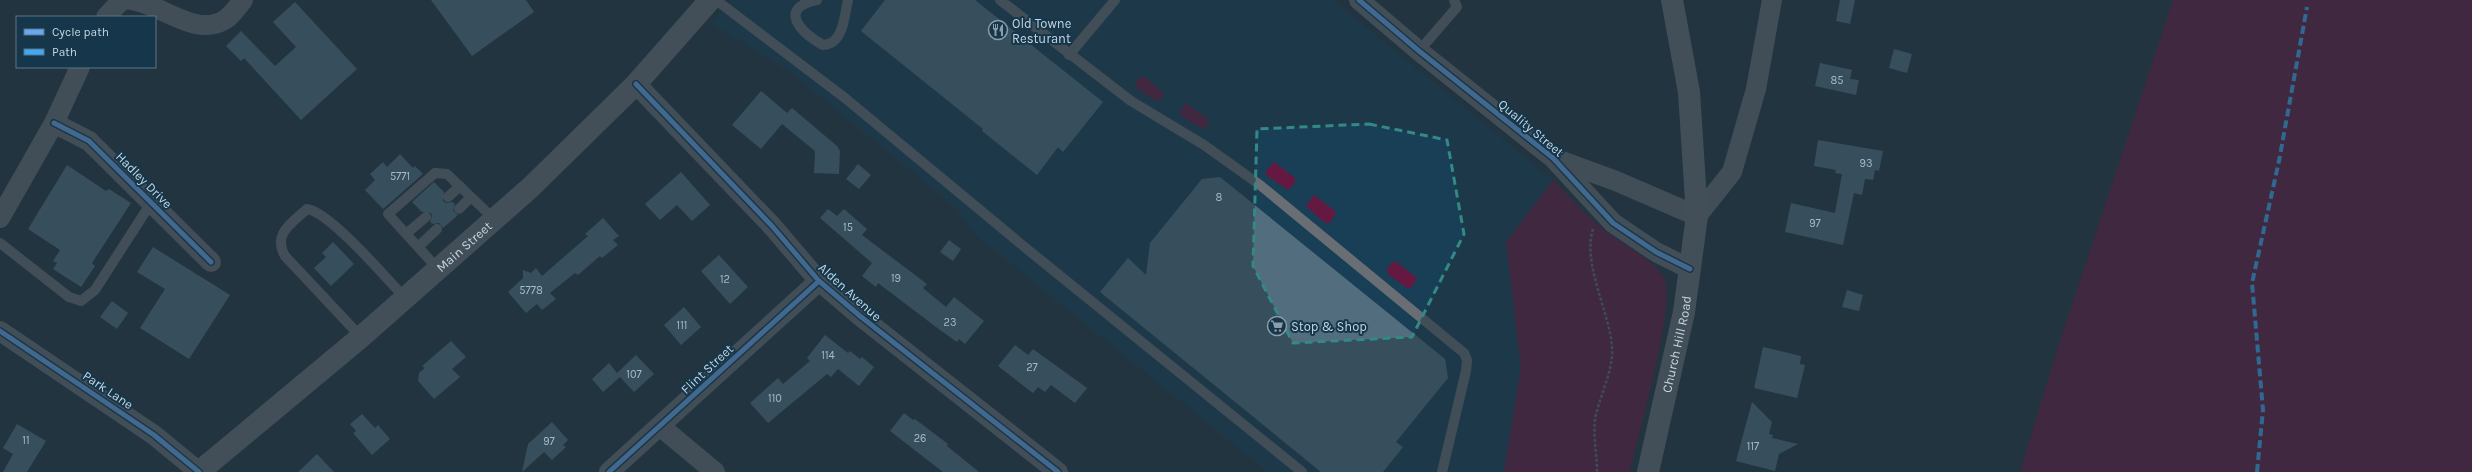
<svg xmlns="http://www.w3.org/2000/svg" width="2472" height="472" font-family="Karla,sans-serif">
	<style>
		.built { fill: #183f55 }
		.green { fill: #651940 }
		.building { fill: #516d7e }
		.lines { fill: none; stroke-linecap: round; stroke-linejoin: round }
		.path { stroke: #61686f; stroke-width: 2.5; stroke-dasharray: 3 2; stroke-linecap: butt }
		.lane { stroke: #696d74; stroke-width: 10 }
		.street { stroke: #696d74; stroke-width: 20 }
		.secondary { stroke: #697077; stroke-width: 22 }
		.quiet { stroke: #3fa9f5; stroke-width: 4; stroke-dasharray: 8 4; stroke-linecap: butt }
		.cycleway-casing { stroke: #16374b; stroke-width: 8 }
		.cycleway { stroke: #66a8f1; stroke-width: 5 }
		.marked { fill: none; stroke: #338985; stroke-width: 3; stroke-dasharray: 8 5; stroke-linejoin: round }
		.labels { text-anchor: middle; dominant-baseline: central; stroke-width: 4; stroke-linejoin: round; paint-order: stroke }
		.number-label { font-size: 11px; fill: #a7bcc9 }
		.poi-label { font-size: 13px; fill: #c4d6e2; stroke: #16374b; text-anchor: start }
		.street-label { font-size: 13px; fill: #c4d6e2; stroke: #16374b }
	</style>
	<rect width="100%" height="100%" fill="#22343f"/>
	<path class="built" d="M 732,0 L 1333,0 L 1553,180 L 1506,242 L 1521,368 L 1504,472 L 1268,472 L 978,237 L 954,206 L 789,71 L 711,23 Z"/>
	<path class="green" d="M 2173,0 L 2472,0 L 2472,472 L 2020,472 L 2058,347 Z
		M 1140,77 L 1145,77 L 1163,92 L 1164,95 L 1160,100 L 1156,101 L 1136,88 L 1135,83 Z
		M 1186,103 L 1209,120 L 1206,127 L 1202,129 L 1180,115 L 1180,111 Z
		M 1274,162 L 1295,178 L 1295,183 L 1288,190 L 1266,175 L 1266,171 Z
		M 1553,180 C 1571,198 1588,218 1608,233 C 1625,246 1651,258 1663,276 C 1678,299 1637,438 1630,472 L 1504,472 L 1521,368 L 1506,242 Z
		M 1314,195 L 1336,212 L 1331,222 L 1325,223 L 1306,206 Z
		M 1395,261 L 1417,278 L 1411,288 L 1407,288 L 1388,274 L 1387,268 Z"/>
	<path class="building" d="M 431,0 L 526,0 L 534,12 L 472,56 Z
		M 885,0 L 975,0 L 1103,102 L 1063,152 L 1058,147 L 1037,175 L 982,131 L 983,129 L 861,31 Z
		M 1840,0 L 1855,0 L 1850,24 L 1836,21 Z
		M 295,2 L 357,69 L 301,120 L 244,58 L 241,61 L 226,46 L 241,31 L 275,66 L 296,47 L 273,22 Z
		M 1894,49 L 1912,54 L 1907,73 L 1889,68 Z
		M 1820,63 L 1852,70 L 1850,79 L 1859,80 L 1856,95 L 1815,86 Z
		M 761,91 L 787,113 L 792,108 L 837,146 L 840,151 L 839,174 L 814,173 L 815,151 L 782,124 L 761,149 L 732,125 Z
		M 1818,140 L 1883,151 L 1879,171 L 1875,170 L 1873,180 L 1865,179 L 1862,195 L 1854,193 L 1843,245 L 1785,232 L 1791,203 L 1835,213 L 1842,174 L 1835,173 L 1836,170 L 1814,166 Z
		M 400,154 L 413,168 L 415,166 L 423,174 L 383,209 L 365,190 L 375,180 L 370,174 L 383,162 L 387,167 Z
		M 858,164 L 871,175 L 859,189 L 846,179 Z
		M 67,165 L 106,191 L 109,189 L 131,203 L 92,263 L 95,266 L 81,287 L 53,269 L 57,263 L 53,261 L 60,250 L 28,229 Z
		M 681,172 L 710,205 L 692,221 L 677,205 L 660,220 L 645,204 Z
		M 1220,177 L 1445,359 L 1448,378 L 1396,442 L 1403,447 L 1383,472 L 1321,472 L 1100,292 L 1128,258 L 1146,275 L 1150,243 L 1202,179 Z
		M 434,182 L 444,192 L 443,201 L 446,203 L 452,202 L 455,204 L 453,211 L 458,215 L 443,228 L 439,223 L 433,224 L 430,222 L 432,216 L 431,213 L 422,212 L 412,202 Z
		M 828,209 L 837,216 L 844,209 L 867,229 L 862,235 L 927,284 L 923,288 L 946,307 L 954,297 L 984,321 L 965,344 L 959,339 L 957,342 L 940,330 L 878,283 L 876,287 L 862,276 L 872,263 L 820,218 Z
		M 603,218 L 619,236 L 613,240 L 618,245 L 602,258 L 600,256 L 578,275 L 575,273 L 550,293 L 556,299 L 542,310 L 537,304 L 526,313 L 508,292 L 523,278 L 523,270 L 531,273 L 536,268 L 542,276 L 588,236 L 585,234 Z
		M 949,240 L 961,249 L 953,261 L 940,252 Z
		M 333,242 L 354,264 L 331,286 L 314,268 L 326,257 L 322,253 Z
		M 153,247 L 230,295 L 189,359 L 140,328 L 165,289 L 137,272 Z
		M 719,255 L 748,287 L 730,304 L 701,271 Z
		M 1847,290 L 1863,295 L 1859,311 L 1842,307 Z
		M 112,301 L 128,313 L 117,329 L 100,317 Z
		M 684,307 L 701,327 L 681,345 L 664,325 Z
		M 825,335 L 848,353 L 850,351 L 860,359 L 862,357 L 874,367 L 859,386 L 838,369 L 831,377 L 827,374 L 768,423 L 750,403 L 778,378 L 783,384 L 810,361 L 807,358 Z
		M 451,341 L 466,357 L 452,369 L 460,377 L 434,399 L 418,381 L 419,373 L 425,368 L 422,366 Z
		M 1015,345 L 1028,355 L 1033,349 L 1087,388 L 1075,403 L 1051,385 L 1045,392 L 1038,387 L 1033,393 L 998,366 Z
		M 1763,347 L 1801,356 L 1800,364 L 1805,365 L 1797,398 L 1754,388 Z
		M 636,355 L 654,374 L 634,392 L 620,377 L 603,392 L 592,379 L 609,363 L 617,373 Z
		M 1752,402 L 1772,422 L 1769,434 L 1773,435 L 1772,438 L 1798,444 L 1779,454 L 1775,471 L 1736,461 Z
		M 904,413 L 913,420 L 915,419 L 948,444 L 947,446 L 979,472 L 943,472 L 890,431 Z
		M 362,414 L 375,428 L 378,425 L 390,439 L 372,455 L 353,433 L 356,431 L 350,424 Z
		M 552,422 L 568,440 L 563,445 L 566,447 L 552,460 L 544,452 L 522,472 L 528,444 Z
		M 17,424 L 46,441 L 27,472 L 3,472 L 13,454 L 3,448 Z
		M 317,454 L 334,472 L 298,472 Z"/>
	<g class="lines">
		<path class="path" d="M 1593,229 C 1582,263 1609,311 1612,346 C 1614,371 1599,396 1595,420 C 1593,437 1597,455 1597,472"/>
		<path class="lane" d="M 716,0 L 845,98 L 1027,249 L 1302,472
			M 817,0 C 777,8 801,33 823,45 C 844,44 844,16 848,0
			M 1000,0 L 1131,101 L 1204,145 L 1260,185 L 1464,353 L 1467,360 L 1466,371 L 1442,472
			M 1419,51 L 1457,7 L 1454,0
			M 1069,55 L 1115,0
			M 448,197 L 460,186
			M 459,209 L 471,197
			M 406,234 L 426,217
			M 0,243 L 69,297 L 81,301 L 95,290 L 151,203
			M 418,247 L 437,229
			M 438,269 L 388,214 L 435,173 L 447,174 L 494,219
			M 361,337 L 285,256 C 272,234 292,223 307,209 C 330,212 387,279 405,298"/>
		<path class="street" d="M 132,0 C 161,4 196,39 226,19 C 233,14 238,6 243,0
			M 1359,0 L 1419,51 L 1553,158 L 1613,223 L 1656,252 L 1690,269
			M 106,17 L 119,3 L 124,0
			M 636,84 L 772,226 L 819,281 L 860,316 L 1058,472
			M 54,123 L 89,141 L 211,262
			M 1556,159 L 1616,181 L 1697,216 L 1732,172 L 1756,89 L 1772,0
			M 0,218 L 54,123 L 80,67
			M 0,331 L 154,435 L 199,472
			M 661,427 L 715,472
			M 609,472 L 819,281"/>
		<g class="secondary">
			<path id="s1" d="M 199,472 L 361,337 L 531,187 L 636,84 L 710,0"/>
			<path id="s2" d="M 1648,472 L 1684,312 L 1697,216 L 1689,92 L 1672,0"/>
		</g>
		<path class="quiet" d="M 2257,472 L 2263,410 L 2252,283 L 2279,161 L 2307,7"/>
		<g class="cycleway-casing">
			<path id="cycleway" d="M 1359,0 L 1419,51 L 1553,158 L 1613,223 L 1656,252 L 1690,269
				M 636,84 L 772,226 L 819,281 L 860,316 L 1058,472
				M 54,123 L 89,141 L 211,262
				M 0,331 L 154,435 L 199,472
				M 609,472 L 819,281"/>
		</g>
		<use href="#cycleway" class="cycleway"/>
	</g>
	<path d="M0 0H2472V472H0ZM 1369,124 L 1447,140 L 1464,234 L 1412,337 L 1293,343 L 1253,266 L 1257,129 Z" fill="#22343f" fill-opacity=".55" fill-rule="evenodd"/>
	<path class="marked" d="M 1369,124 L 1447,140 L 1464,234 L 1412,337 L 1293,343 L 1253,266 L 1257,129 Z"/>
	<defs>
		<g id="restaurant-ring" transform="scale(1)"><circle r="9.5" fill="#16374b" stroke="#8b9da9" stroke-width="1.5"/><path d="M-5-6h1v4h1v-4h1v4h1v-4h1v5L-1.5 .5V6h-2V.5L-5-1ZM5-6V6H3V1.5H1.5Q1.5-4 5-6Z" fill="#8b9da9"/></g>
		<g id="supermarket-ring" transform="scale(1)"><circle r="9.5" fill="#16374b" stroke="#8b9da9" stroke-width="1.5"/><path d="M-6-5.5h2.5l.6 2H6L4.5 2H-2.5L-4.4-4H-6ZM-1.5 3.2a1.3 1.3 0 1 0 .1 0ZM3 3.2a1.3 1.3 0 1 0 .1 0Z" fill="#8b9da9"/></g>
	</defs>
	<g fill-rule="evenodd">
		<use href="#restaurant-ring" x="998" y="30"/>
		<use href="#supermarket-ring" x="1277" y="326"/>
	</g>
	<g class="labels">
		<g class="number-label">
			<text x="1837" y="80">85</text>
			<text x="1866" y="163">93</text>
			<text x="400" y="176">5771</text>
			<text x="1219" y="197">8</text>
			<text x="1815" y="223">97</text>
			<text x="848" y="227">15</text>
			<text x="896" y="278">19</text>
			<text x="725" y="279">12</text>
			<text x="531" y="290">5778</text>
			<text x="950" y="322">23</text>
			<text x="682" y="325">111</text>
			<text x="828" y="355">114</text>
			<text x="1032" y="367">27</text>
			<text x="634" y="374">107</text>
			<text x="775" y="398">110</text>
			<text x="920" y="438">26</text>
			<text x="26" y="440">11</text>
			<text x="549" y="441">97</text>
			<text x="1753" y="446">117</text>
		</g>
		<g class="poi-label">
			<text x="1012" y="23">Old Towne<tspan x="1012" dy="15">Resturant</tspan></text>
			<text x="1291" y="326">Stop &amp; Shop</text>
		</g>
		<g class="street-label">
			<text transform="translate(1531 128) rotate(40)">Quality Street</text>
			<text transform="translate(144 180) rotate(45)">Hadley Drive</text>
			<text stroke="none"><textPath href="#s1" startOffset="348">Main Street</textPath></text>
			<text transform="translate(850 292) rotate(42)">Alden Avenue</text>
			<text stroke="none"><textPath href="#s2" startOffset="131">Church Hill Road</textPath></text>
			<text transform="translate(707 369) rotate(-43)">Flint Street</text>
			<text transform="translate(108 390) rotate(34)">Park Lane</text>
		</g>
	</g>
	<rect x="16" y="16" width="140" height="52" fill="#16374b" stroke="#5c7787"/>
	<rect x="24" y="29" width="20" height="6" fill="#66a8f1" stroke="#5c7787"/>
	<text x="52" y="36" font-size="12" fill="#c4d6e2">Cycle path</text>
	<rect x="24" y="49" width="20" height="6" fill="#3fa9f5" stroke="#5c7787"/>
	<text x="52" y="56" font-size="12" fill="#c4d6e2">Path</text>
</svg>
